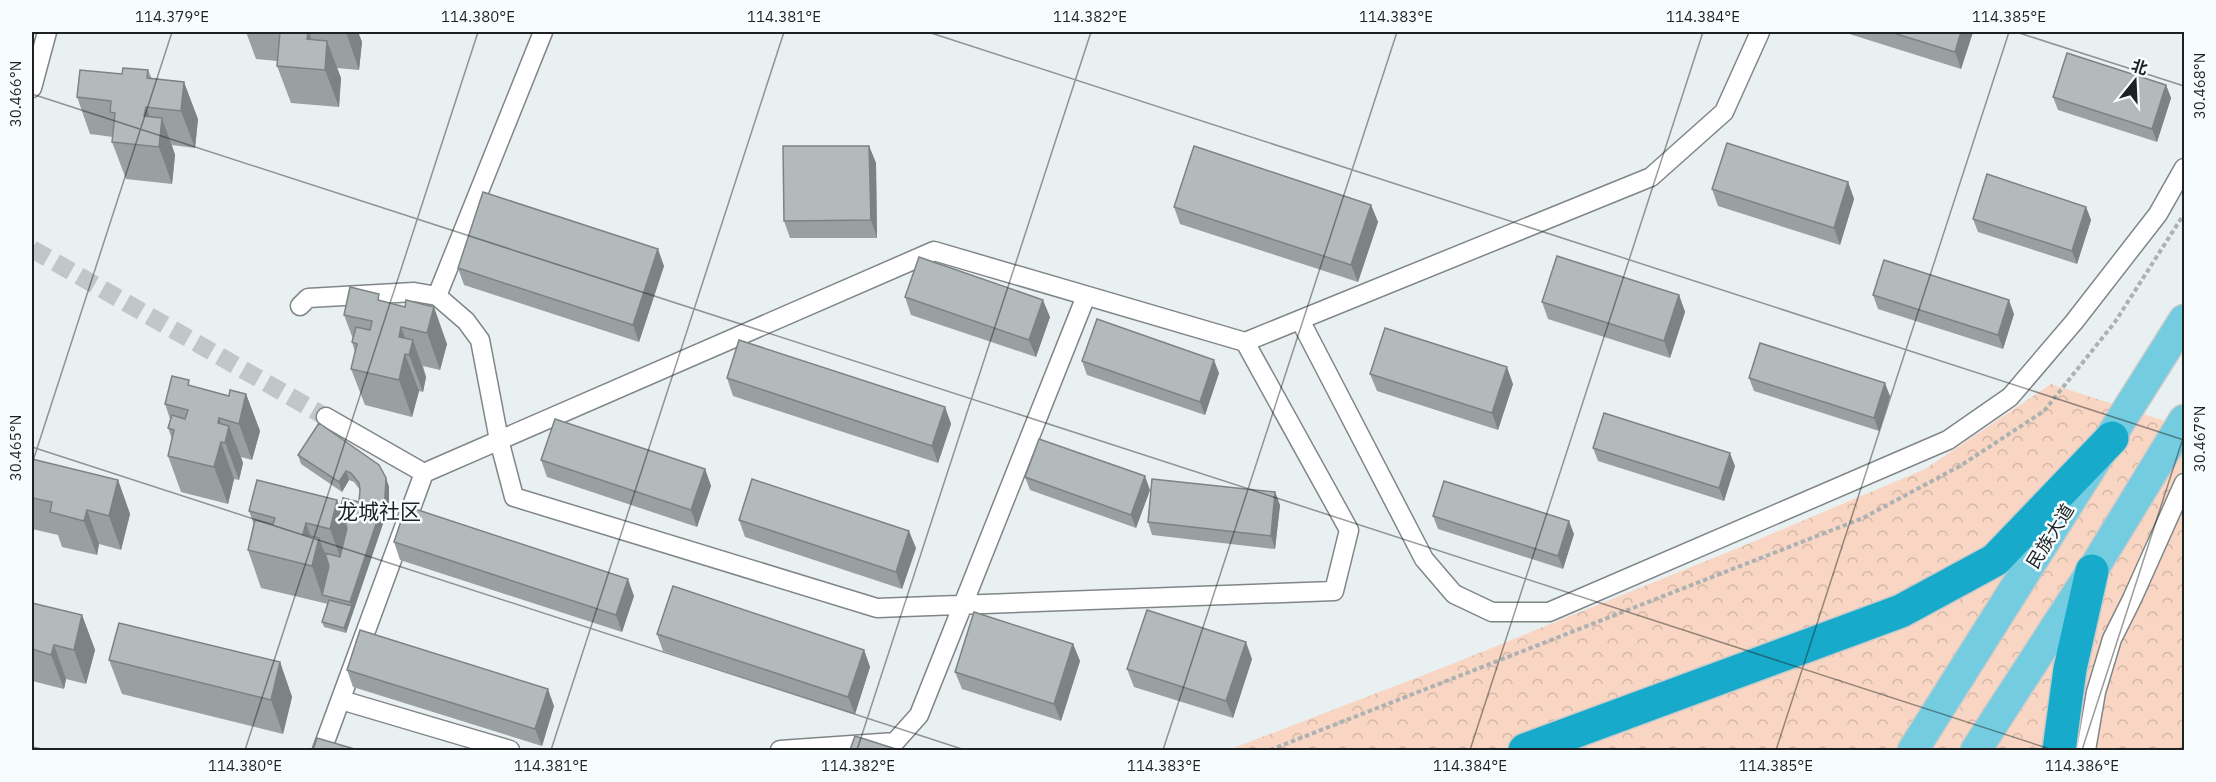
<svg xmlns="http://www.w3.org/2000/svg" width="2216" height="782" font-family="'IBM Plex Sans','Noto Sans SC',sans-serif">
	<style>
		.forest { fill: url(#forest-crowns) }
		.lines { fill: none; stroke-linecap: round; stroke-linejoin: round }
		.street-tunnel { stroke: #c0c7c8; stroke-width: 18; stroke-dasharray: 18 9; stroke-linecap: butt }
		.street-casing { stroke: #808688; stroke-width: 21 }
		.primary-casing { stroke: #c9caca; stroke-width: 33 }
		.highway-casing { stroke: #c9caca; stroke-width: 36 }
		.path { stroke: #acb2b3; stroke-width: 4; stroke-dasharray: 4.5 3; stroke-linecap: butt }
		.street { stroke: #fff; stroke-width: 18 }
		.primary { stroke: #74cce0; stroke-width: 30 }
		.highway { stroke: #17aacb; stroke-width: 33 }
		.wall { fill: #9aa0a2 }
		.shaded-wall { fill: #7d8284 }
		.building { fill: #b3babc; stroke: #7d8284; stroke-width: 1.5 }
		.ticks { fill: none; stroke: #1e2122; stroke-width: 1.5; stroke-opacity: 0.45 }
		.labels { text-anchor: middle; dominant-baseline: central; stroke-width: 5; stroke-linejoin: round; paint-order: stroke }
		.street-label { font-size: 18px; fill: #1e2122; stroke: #f7fdff }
		.quarter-label { font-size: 21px; fill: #1e2122; stroke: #f7fdff }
		.neatline { fill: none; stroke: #1e2122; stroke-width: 2 }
		.ticks-label { font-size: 15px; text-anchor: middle; fill: #1e2122 }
	</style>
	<defs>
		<pattern id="forest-crowns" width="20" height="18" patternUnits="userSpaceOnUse" patternTransform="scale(1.5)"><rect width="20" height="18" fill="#f8d6c3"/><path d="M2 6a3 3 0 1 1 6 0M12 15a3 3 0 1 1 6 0" fill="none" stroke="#d4b7a7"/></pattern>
	</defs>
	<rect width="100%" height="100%" fill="#e9f0f2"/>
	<path class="forest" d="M 2051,384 L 2184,427 L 2184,750 L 1228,750 L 1442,668 L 1743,546 L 1925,469 Z"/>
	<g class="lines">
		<path class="street-tunnel" d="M 32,249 L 326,417"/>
		<g class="street-casing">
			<path id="street" d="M 32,88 L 47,32
				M 437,296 L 543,32
				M 300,306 L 308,298 L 414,292 L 437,296 L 466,321 L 480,340 L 499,440 L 514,497 L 877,608 L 1334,591 L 1349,530 L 1245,342
				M 1300,320 L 1424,559 L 1454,594 L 1492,612 L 1549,612 L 1948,440 L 2010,397 L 2074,322 L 2158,214 L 2184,168
				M 326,417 L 424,473 L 934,251 L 1245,342 L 1651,177 L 1724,112 L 1760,32
				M 341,700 L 510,750
				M 322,750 L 424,473
				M 780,750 L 895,742 L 919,715 L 1086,296
				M 2086,750 L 2096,692 L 2112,639 L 2132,599 L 2184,483"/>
		</g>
		<g class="primary-casing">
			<path id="primary" d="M 1913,750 L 2184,320
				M 1976,750 L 2092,571 L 2184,420"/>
		</g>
		<g class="highway-casing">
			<path id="highway" d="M 1525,750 L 1901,611 L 1995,560 L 2112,438
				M 2059,750 L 2070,669 L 2092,571"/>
		</g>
		<path class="path" d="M 1270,750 L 1863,518 L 1960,466 L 2044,411 L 2115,322 L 2184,214"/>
		<use href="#street" class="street"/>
		<use href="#primary" class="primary"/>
		<use href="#highway" class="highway"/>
	</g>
	<path class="wall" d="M 246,32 L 358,32 L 362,42 L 359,70 L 337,68 L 341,78 L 339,107 L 291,103 L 277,66 L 277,61 L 256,59 Z
		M 1843,32 L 1973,32 L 1961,69 Z
		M 148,70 L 152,79 L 198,119 L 195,148 L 172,145 L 175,155 L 172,184 L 126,179 L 112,142 L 113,137 L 90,134 L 77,97 L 122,74 Z
		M 2166,85 L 2171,98 L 2157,142 L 2058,110 L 2053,97 Z
		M 869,146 L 876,163 L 877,238 L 790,238 L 784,221 Z
		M 1848,182 L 1854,199 L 1840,245 L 1718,206 L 1712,189 Z
		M 1371,205 L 1378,222 L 1358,282 L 1180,224 L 1174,207 Z
		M 2086,207 L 2091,220 L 2077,264 L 1978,232 L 1973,219 Z
		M 664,266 L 639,342 L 464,285 L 458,268 Z
		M 1679,295 L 1685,312 L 1670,358 L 1548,319 L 1542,302 Z
		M 1873,295 L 2014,314 L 2003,349 L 1878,309 Z
		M 905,297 L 1050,317 L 1036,357 L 911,315 Z
		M 382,301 L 447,344 L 440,370 L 423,366 L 426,377 L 423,392 L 419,391 L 412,417 L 365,405 L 351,369 L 355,352 L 352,342 L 353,339 L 344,315 Z
		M 1082,361 L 1219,373 L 1205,415 L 1087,375 Z
		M 1370,374 L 1513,384 L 1498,430 L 1377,391 Z
		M 727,378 L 945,407 L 951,424 L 938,463 L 733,396 Z
		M 1749,378 L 1890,396 L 1879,431 L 1754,391 Z
		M 191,386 L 229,396 L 246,394 L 260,431 L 252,460 L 241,457 L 243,463 L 239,480 L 234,479 L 228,504 L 181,492 L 168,456 L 172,439 L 168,428 L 170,419 L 165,404 Z
		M 1593,448 L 1735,466 L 1724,501 L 1598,461 Z
		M 298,455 L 386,478 L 389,487 L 389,506 L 346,633 L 324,627 L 322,622 L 328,604 L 261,588 L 248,550 L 254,525 L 249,511 L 340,509 L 359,502 L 360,490 L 354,482 L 349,480 L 342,492 L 301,464 Z
		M 32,459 L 118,480 L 130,514 L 121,550 L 99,544 L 97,555 L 62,547 L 58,535 L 32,529 Z
		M 541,460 L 705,469 L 711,486 L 697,527 L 547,477 Z
		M 1025,477 L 1150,490 L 1136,528 L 1030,490 Z
		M 1275,492 L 1280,505 L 1275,549 L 1152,535 L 1148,522 Z
		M 1433,516 L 1574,534 L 1563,569 L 1438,529 Z
		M 739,520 L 916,548 L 902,589 L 745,537 Z
		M 394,542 L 634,596 L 622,632 L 400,560 Z
		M 32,603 L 82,615 L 95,650 L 86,684 L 66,679 L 64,689 L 32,681 Z
		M 657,634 L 864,650 L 870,667 L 855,714 L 663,651 Z
		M 1073,644 L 1080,661 L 1061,721 L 962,689 L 955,672 Z
		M 1252,659 L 1233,718 L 1134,687 L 1127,669 Z
		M 109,660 L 280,662 L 292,697 L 283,734 L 122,694 Z
		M 347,670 L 554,706 L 542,746 L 353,687 Z"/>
	<path class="shaded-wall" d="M 308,32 L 309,32 L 321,67 L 307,39 Z
		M 346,32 L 358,32 L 362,42 L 359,70 Z
		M 1961,32 L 1973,32 L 1961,69 L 1955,52 Z
		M 327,41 L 341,78 L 339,107 L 325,70 Z
		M 184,82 L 198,119 L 195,148 L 181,111 Z
		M 2166,85 L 2171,98 L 2157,142 L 2152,129 Z
		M 146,107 L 159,144 L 162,118 L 175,155 L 172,184 L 159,147 L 144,116 Z
		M 869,146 L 876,163 L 877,238 L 871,220 Z
		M 1848,182 L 1854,199 L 1840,245 L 1834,228 Z
		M 1371,205 L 1378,222 L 1358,282 L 1351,265 Z
		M 2086,207 L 2091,220 L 2077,264 L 2072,251 Z
		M 658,249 L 664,266 L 639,342 L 633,325 Z
		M 1679,295 L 1685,312 L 1670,358 L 1664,341 Z
		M 1043,300 L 1050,317 L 1036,357 L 1029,340 Z
		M 2009,300 L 2014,314 L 2003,349 L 1998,335 Z
		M 434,307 L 447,344 L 440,370 L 427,333 Z
		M 401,327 L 410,352 L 413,340 L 426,377 L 423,392 L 409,355 L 405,354 L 419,391 L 412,417 L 399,380 L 399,337 Z
		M 1214,360 L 1219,373 L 1205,415 L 1200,402 Z
		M 1507,367 L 1513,384 L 1498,430 L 1492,413 Z
		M 1885,383 L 1890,396 L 1879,431 L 1874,418 Z
		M 246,394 L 260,431 L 252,460 L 239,424 Z
		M 945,407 L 951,424 L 938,463 L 932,446 Z
		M 219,418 L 226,439 L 229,426 L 243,463 L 239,480 L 218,423 Z
		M 221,442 L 234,479 L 228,504 L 214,467 Z
		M 1730,453 L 1735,466 L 1724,501 L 1719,488 Z
		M 705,469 L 711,486 L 697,527 L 691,510 Z
		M 346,471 L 349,480 L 342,492 L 339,482 Z
		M 1145,476 L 1150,490 L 1136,528 L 1131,515 Z
		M 386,478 L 389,487 L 389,506 L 346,633 L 344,628 L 352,606 L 350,602 Z
		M 118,480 L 130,514 L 121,550 L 109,516 Z
		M 1275,492 L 1280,505 L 1275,549 L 1271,536 Z
		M 337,500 L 350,537 L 343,566 L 330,529 Z
		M 87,510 L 99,544 L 97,555 L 84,521 Z
		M 1569,521 L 1574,534 L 1563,569 L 1558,556 Z
		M 306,523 L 316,550 L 319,538 L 333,575 L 322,595 L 312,566 L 303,534 Z
		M 909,531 L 916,548 L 902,589 L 896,572 Z
		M 628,579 L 634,596 L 622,632 L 616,615 Z
		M 82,615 L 95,650 L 86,684 L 74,650 Z
		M 1246,642 L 1252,659 L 1233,718 L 1226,701 Z
		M 1073,644 L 1080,661 L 1061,721 L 1054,704 Z
		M 54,645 L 66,679 L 64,689 L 51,655 Z
		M 864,650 L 870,667 L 855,714 L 848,697 Z
		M 280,662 L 292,697 L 283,734 L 271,700 Z
		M 548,689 L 554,706 L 542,746 L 535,729 Z"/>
	<path class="building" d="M 280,32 L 308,32 L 307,39 L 327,41 L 325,70 L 277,66 Z
		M 330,32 L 346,32 L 346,33 Z
		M 1890,32 L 1961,32 L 1955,52 Z
		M 2067,53 L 2166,85 L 2152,129 L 2053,97 Z
		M 123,68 L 148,70 L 147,78 L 184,82 L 181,111 L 146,107 L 144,116 L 162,118 L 159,147 L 112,142 L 115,113 L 110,112 L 111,101 L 77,97 L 80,70 L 122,74 Z
		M 1727,143 L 1848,182 L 1834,228 L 1712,189 Z
		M 783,146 L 869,146 L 871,220 L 784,221 Z
		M 1194,146 L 1371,205 L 1351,265 L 1174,207 Z
		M 1987,174 L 2086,207 L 2072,251 L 1973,219 Z
		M 483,192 L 658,249 L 633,325 L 458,268 Z
		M 1557,256 L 1679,295 L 1664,341 L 1542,302 Z
		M 919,257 L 1043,300 L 1029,340 L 905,297 Z
		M 1884,260 L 2009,300 L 1998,335 L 1873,295 Z
		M 350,287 L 379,294 L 378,300 L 405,307 L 406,300 L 434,307 L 427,333 L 401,327 L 399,337 L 413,340 L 409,355 L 405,354 L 399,380 L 351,369 L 357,344 L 352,342 L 356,327 L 370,330 L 372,321 L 344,315 Z
		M 1097,319 L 1214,360 L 1200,402 L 1082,361 Z
		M 1385,328 L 1507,367 L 1492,413 L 1370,374 Z
		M 739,340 L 945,407 L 932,446 L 727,378 Z
		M 1760,343 L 1885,383 L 1874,418 L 1749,378 Z
		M 172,376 L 189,380 L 188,385 L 229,396 L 230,390 L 246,394 L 239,424 L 219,418 L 218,423 L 229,426 L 225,443 L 221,442 L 214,467 L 168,456 L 174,430 L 168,428 L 172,415 L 185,419 L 188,410 L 165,404 Z
		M 1604,413 L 1730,453 L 1719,488 L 1593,448 Z
		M 555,419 L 705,469 L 691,510 L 541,460 Z
		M 319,423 L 379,465 L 386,478 L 385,497 L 350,602 L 322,595 L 329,566 L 325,553 L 340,557 L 347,528 L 340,509 L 343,498 L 359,502 L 360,490 L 359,483 L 351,473 L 346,471 L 339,482 L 298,455 Z
		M 1039,439 L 1145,476 L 1131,515 L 1025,477 Z
		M 32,459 L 118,480 L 109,516 L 87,510 L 84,521 L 50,512 L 52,502 L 32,498 Z
		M 752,479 L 909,531 L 896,572 L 739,520 Z
		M 1152,479 L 1275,492 L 1271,536 L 1148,522 Z
		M 257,480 L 337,500 L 330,529 L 306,523 L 303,534 L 319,538 L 312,566 L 248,550 L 255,520 L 273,524 L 275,518 L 249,511 Z
		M 1444,481 L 1569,521 L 1558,556 L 1433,516 Z
		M 406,506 L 628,579 L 616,615 L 394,542 Z
		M 673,586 L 864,650 L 848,697 L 657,634 Z
		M 329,600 L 352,606 L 344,628 L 322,622 Z
		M 32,603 L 82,615 L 74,650 L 54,645 L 51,655 L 32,649 Z
		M 1147,610 L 1246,642 L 1226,701 L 1127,669 Z
		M 974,612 L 1073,644 L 1054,704 L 955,672 Z
		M 119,623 L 280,662 L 271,700 L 109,660 Z
		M 360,630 L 548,689 L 535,729 L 347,670 Z
		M 855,736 L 899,750 L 850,750 Z
		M 317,738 L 358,750 L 313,750 Z
		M 32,747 L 47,750 L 32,750 Z"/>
	<path class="ticks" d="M 928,32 L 2184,440M 2016,32 L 2184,86M 32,94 L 2053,750M 32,447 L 965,750M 32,464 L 172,32M 245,750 L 478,32M 551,750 L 784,32M 857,750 L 1091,32M 1163,750 L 1397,32M 1470,750 L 1703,32M 1776,750 L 2009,32M 2082,750 L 2184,435"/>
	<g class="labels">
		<g class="street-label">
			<text transform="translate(2050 536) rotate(-58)">民族大道</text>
		</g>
		<g class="quarter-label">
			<text x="379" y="511">龙城社区</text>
		</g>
	</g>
	<rect width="2216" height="782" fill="none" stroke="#f7fdff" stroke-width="66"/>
	<g transform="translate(2135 81) rotate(18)" stroke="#f7fdff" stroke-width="4.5" paint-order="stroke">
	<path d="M0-4.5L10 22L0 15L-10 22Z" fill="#1e2122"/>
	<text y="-9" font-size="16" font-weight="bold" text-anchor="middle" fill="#1e2122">北</text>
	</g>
	<rect x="33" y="33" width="2150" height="716" class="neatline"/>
	<g class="ticks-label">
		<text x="172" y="22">114.379°E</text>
		<text x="478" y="22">114.380°E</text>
		<text x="784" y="22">114.381°E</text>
		<text x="1090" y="22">114.382°E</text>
		<text x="1396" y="22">114.383°E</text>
		<text x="1703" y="22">114.384°E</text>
		<text x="2009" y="22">114.385°E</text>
		<text transform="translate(2200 86) rotate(-90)" y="5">30.468°N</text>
		<text transform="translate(16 94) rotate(-90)" y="5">30.466°N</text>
		<text transform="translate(2200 439) rotate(-90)" y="5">30.467°N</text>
		<text transform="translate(16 448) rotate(-90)" y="5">30.465°N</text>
		<text x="245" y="771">114.380°E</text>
		<text x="551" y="771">114.381°E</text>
		<text x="858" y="771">114.382°E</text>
		<text x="1164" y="771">114.383°E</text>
		<text x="1470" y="771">114.384°E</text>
		<text x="1776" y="771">114.385°E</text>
		<text x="2082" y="771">114.386°E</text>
	</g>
</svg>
